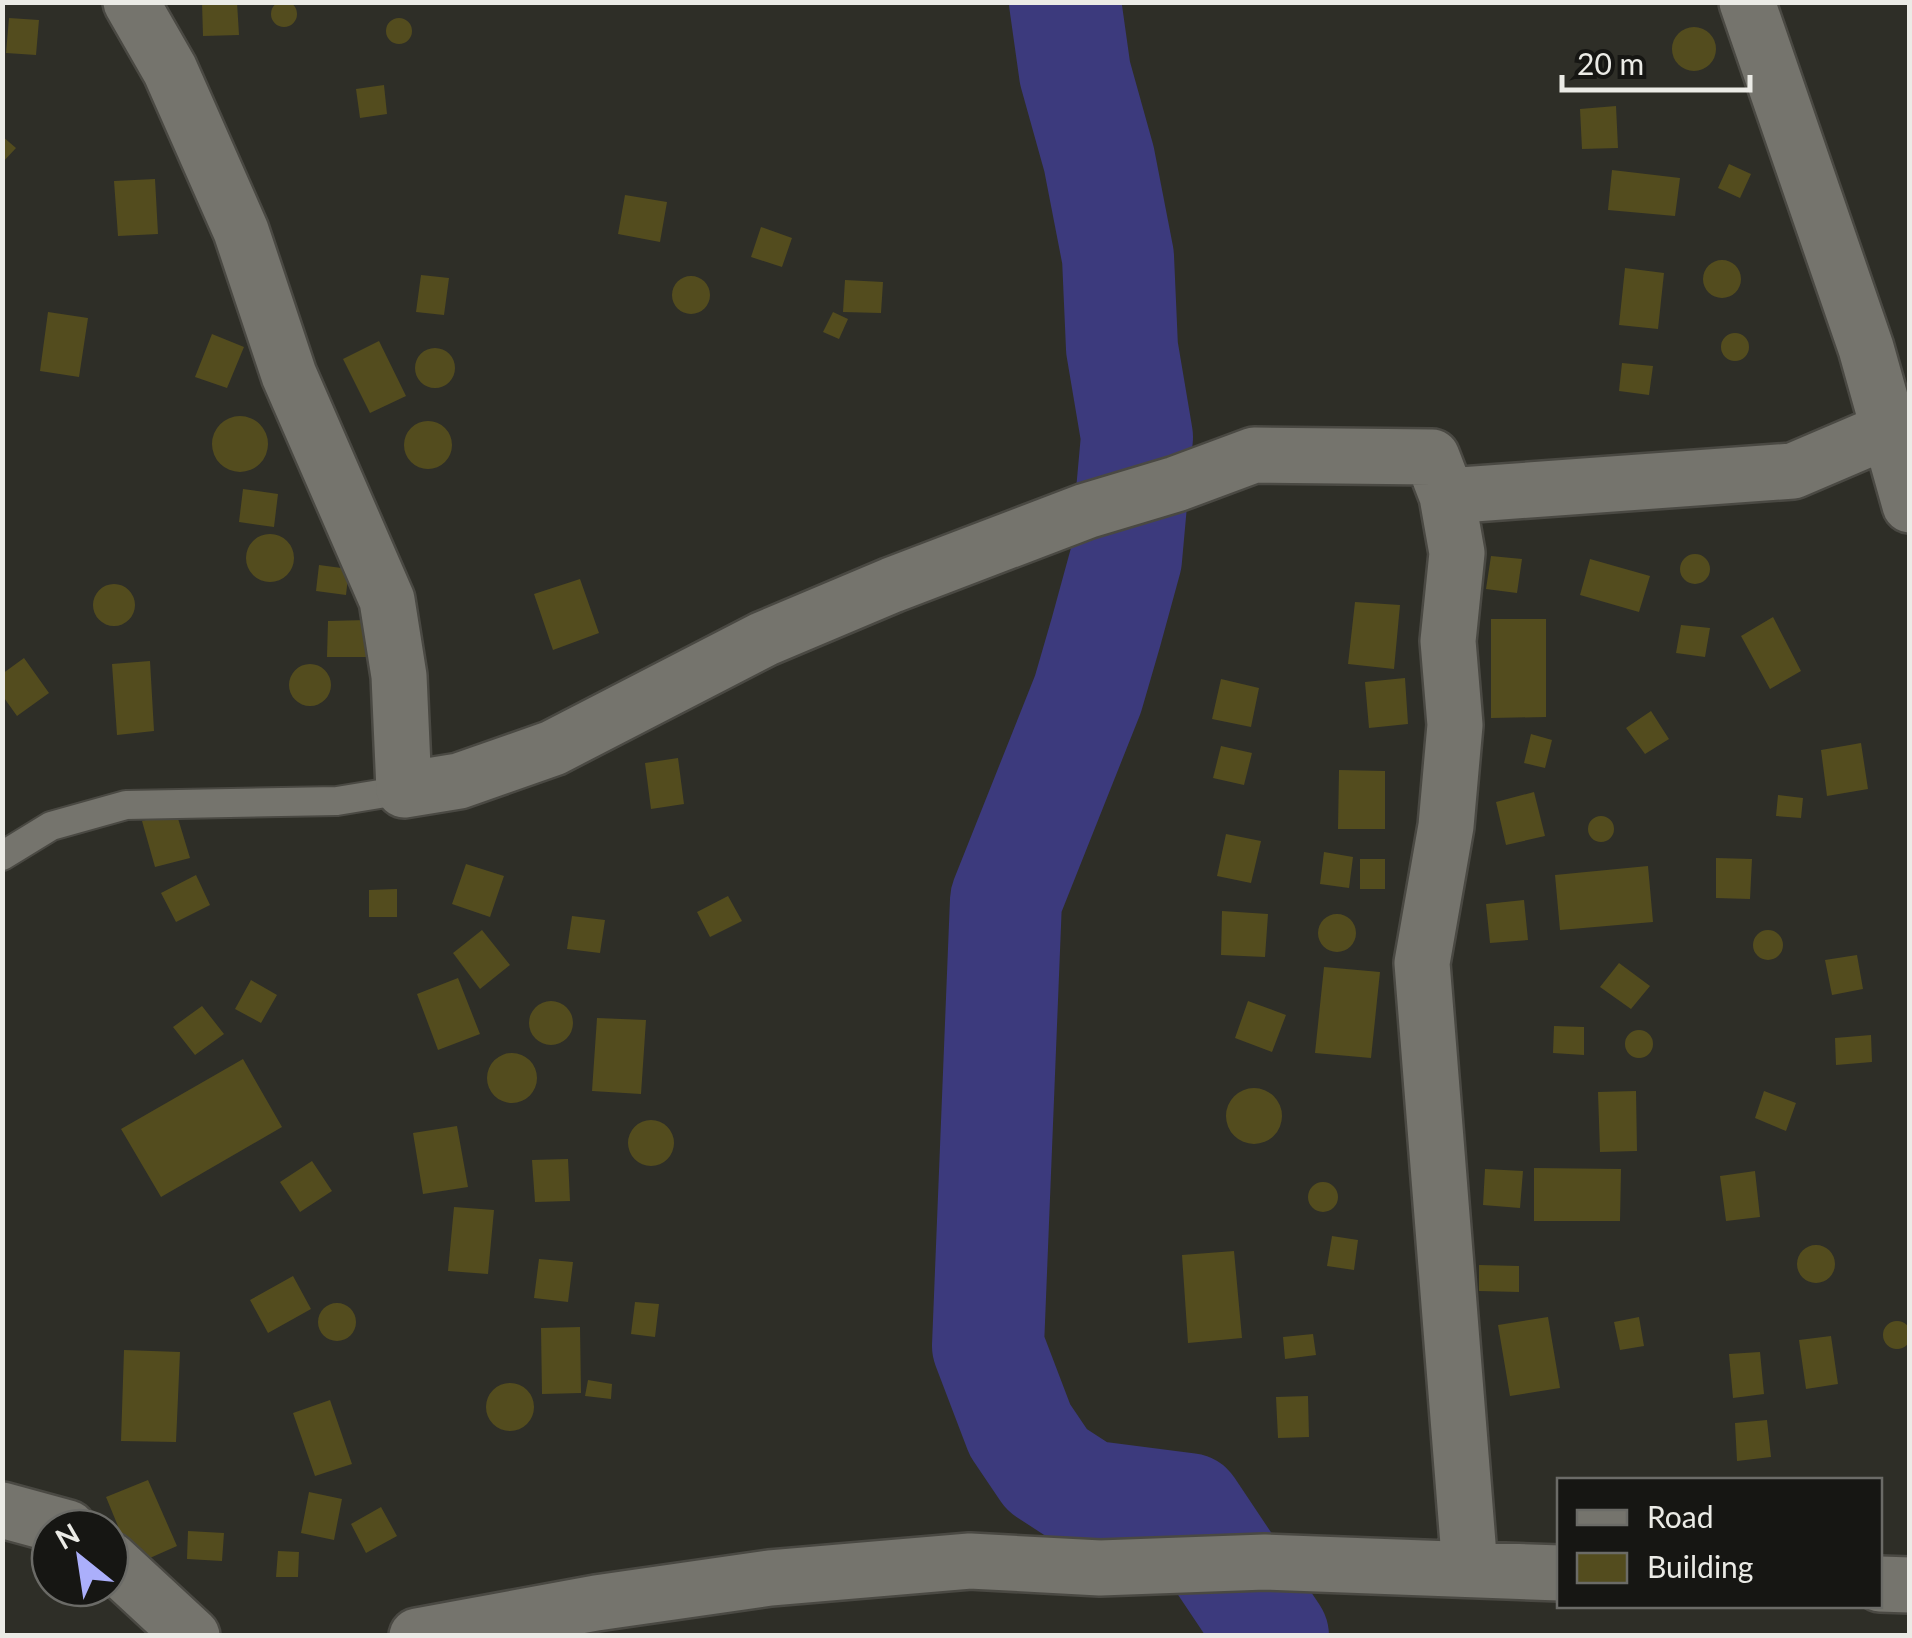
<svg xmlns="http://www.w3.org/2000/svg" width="1912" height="1638" font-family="Lato,sans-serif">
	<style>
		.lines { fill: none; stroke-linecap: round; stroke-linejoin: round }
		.river { stroke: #3c3a7d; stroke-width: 112 }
		.building { fill: #534c1e }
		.lane-casing { stroke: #4a4943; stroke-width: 32 }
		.street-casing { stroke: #4a4943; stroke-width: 60 }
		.lane { stroke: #75746d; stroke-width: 28 }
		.street { stroke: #75746d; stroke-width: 55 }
	</style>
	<rect width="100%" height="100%" fill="#2e2e27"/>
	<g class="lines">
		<path class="river" d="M 1065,2 L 1075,73 L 1099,159 L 1118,257 L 1122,348 L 1137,437 L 1126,559 L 1106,632 L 1088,694 L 1006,900 L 988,1346 L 1020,1430 L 1047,1470 L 1087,1496 L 1188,1509 L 1273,1636"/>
	</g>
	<path class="building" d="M271 14a13 13 0 1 1 26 0a13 13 0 1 1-26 0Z
		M 202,2 L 237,2 L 239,35 L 203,36 Z
		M 9,18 L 39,20 L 36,55 L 6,53 Z
		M386 31a13 13 0 1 1 26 0a13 13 0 1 1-26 0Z
		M1672 49a22 22 0 1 1 44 0a22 22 0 1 1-44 0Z
		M 384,85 L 387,114 L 360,118 L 356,89 Z
		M 1616,106 L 1618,148 L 1582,149 L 1580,109 Z
		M 2,136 L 16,148 L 2,163 Z
		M 1729,164 L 1751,174 L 1740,198 L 1718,188 Z
		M 1612,170 L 1680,178 L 1675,216 L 1608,210 Z
		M 155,179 L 158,234 L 118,236 L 114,181 Z
		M 625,195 L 667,202 L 660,242 L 618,234 Z
		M 761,227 L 792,238 L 782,267 L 751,257 Z
		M1703 279a19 19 0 1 1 38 0a19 19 0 1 1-38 0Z
		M 1625,268 L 1664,273 L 1658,329 L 1619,325 Z
		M 421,275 L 449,278 L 444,315 L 416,312 Z
		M672 295a19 19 0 1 1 38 0a19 19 0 1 1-38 0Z
		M 845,280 L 883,282 L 881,313 L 843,312 Z
		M 48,312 L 88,318 L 79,377 L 40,371 Z
		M 833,312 L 848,319 L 839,339 L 823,332 Z
		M1721 347a14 14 0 1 1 28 0a14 14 0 1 1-28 0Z
		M 212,334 L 244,347 L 227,388 L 195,377 Z
		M 379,341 L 406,396 L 370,413 L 343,359 Z
		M415 368a20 20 0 1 1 40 0a20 20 0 1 1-40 0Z
		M 1622,363 L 1653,366 L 1649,395 L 1619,391 Z
		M212 444a28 28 0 1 1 56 0a28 28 0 1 1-56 0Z
		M404 445a24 24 0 1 1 48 0a24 24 0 1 1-48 0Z
		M 243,489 L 278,494 L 274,527 L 239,522 Z
		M246 558a24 24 0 1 1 48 0a24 24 0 1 1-48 0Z
		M1680 569a15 15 0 1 1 30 0a15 15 0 1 1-30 0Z
		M 1491,556 L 1522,559 L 1517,593 L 1486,589 Z
		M 1590,559 L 1650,576 L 1639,612 L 1580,595 Z
		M 319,565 L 349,569 L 346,595 L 316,591 Z
		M 580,579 L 599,633 L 553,650 L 534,594 Z
		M93 605a21 21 0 1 1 42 0a21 21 0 1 1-42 0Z
		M 1355,602 L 1400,605 L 1394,669 L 1348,664 Z
		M 1773,617 L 1801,671 L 1770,689 L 1741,636 Z
		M 1491,619 L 1546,619 L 1546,717 L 1491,718 Z
		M 367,620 L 368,657 L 327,657 L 328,621 Z
		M 1681,625 L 1710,628 L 1705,657 L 1676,653 Z
		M 24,658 L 49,693 L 17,716 L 2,695 L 2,674 Z
		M 150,661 L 154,731 L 117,735 L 112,664 Z
		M289 685a21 21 0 1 1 42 0a21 21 0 1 1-42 0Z
		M 1405,678 L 1408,724 L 1369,728 L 1365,682 Z
		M 1221,679 L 1259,688 L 1251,727 L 1212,719 Z
		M 1651,711 L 1669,739 L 1645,754 L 1626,728 Z
		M 1531,734 L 1552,740 L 1545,768 L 1524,763 Z
		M 1861,743 L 1868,789 L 1827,796 L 1821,750 Z
		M 1221,746 L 1252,753 L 1244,785 L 1213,778 Z
		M 678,758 L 684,804 L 651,809 L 645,763 Z
		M 1339,770 L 1385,771 L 1385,829 L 1338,829 Z
		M 1534,792 L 1545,836 L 1506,845 L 1496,802 Z
		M 1778,795 L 1803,798 L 1801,818 L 1776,816 Z
		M 176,812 L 190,858 L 155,867 L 142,821 Z
		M1588 829a13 13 0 1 1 26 0a13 13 0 1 1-26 0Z
		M 1226,834 L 1261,841 L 1251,883 L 1217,876 Z
		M 1324,852 L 1353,857 L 1349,888 L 1320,884 Z
		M 1716,858 L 1752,859 L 1750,899 L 1716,898 Z
		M 1360,859 L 1385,859 L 1385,889 L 1360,889 Z
		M 466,864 L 504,876 L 490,917 L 452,904 Z
		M 1648,866 L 1653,922 L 1560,930 L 1555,875 Z
		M 196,875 L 210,905 L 176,922 L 161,893 Z
		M 397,889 L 397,917 L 369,917 L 369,890 Z
		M 728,896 L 742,921 L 710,937 L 697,912 Z
		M 1524,900 L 1528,940 L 1490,943 L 1486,904 Z
		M 1222,911 L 1268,914 L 1265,957 L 1221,955 Z
		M1318 933a19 19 0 1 1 38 0a19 19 0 1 1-38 0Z
		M 572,916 L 605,920 L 600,953 L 567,949 Z
		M1753 945a15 15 0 1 1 30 0a15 15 0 1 1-30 0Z
		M 482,930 L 510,965 L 480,989 L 453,953 Z
		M 1857,955 L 1863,989 L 1832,995 L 1825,960 Z
		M 1619,963 L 1650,986 L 1631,1009 L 1600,987 Z
		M 1324,967 L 1380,972 L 1371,1058 L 1315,1053 Z
		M 458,978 L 480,1034 L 438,1050 L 417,994 Z
		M 251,980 L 277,995 L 261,1023 L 235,1009 Z
		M529 1023a22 22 0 1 1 44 0a22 22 0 1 1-44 0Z
		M 1248,1001 L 1286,1015 L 1272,1052 L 1235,1038 Z
		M 202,1006 L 224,1034 L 195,1055 L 173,1027 Z
		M 597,1018 L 646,1020 L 641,1094 L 592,1091 Z
		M 1554,1026 L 1584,1027 L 1584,1055 L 1553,1053 Z
		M1625 1044a14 14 0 1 1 28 0a14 14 0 1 1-28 0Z
		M 1871,1035 L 1872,1062 L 1836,1065 L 1835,1038 Z
		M487 1078a25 25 0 1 1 50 0a25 25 0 1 1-50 0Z
		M 243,1059 L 282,1127 L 161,1197 L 121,1129 Z
		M1226 1116a28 28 0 1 1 56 0a28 28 0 1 1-56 0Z
		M 1636,1091 L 1637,1151 L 1600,1152 L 1598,1092 Z
		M 1764,1091 L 1796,1103 L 1786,1131 L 1755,1118 Z
		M628 1143a23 23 0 1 1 46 0a23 23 0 1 1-46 0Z
		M 457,1126 L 468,1187 L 423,1194 L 413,1133 Z
		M 568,1159 L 570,1201 L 535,1202 L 532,1160 Z
		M 312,1161 L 332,1191 L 300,1212 L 280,1182 Z
		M 1534,1168 L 1621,1169 L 1620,1221 L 1534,1221 Z
		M 1485,1169 L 1523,1171 L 1520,1208 L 1483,1205 Z
		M 1755,1171 L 1760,1217 L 1726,1221 L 1720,1176 Z
		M1308 1197a15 15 0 1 1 30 0a15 15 0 1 1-30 0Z
		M 454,1207 L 494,1210 L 488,1274 L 448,1271 Z
		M 1332,1236 L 1358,1240 L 1354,1270 L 1327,1266 Z
		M1797 1264a19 19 0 1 1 38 0a19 19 0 1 1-38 0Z
		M 1234,1251 L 1242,1338 L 1188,1343 L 1182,1255 Z
		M 539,1259 L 573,1262 L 568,1302 L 534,1298 Z
		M 1479,1265 L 1519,1266 L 1519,1292 L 1479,1291 Z
		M 293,1276 L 311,1309 L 268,1333 L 250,1300 Z
		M 635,1302 L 659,1304 L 655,1337 L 631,1334 Z
		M318 1322a19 19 0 1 1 38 0a19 19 0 1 1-38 0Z
		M 1548,1317 L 1560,1388 L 1510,1396 L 1498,1325 Z
		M 1639,1317 L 1644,1346 L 1620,1350 L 1614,1322 Z
		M1883 1335a14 14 0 1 1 28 0a14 14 0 1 1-28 0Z
		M 580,1327 L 581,1393 L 542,1394 L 541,1328 Z
		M 1313,1334 L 1316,1355 L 1285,1359 L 1283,1337 Z
		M 1831,1336 L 1838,1384 L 1806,1389 L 1799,1340 Z
		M 124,1350 L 180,1352 L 176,1442 L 121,1441 Z
		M 1760,1352 L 1764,1394 L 1733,1398 L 1729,1354 Z
		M 588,1380 L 612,1384 L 611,1399 L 585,1396 Z
		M486 1407a24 24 0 1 1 48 0a24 24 0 1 1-48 0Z
		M 1308,1396 L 1309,1437 L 1278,1438 L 1276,1397 Z
		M 330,1400 L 352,1464 L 315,1476 L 293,1413 Z
		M 1767,1420 L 1771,1457 L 1737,1461 L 1735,1423 Z
		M 148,1480 L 177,1546 L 134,1565 L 106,1497 Z
		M 309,1492 L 342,1499 L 334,1540 L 301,1533 Z
		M 381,1507 L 397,1536 L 366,1553 L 351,1524 Z
		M 188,1531 L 224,1533 L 222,1561 L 187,1559 Z
		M 278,1551 L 299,1552 L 298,1577 L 276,1577 Z"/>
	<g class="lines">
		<g class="lane-casing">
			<path id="lane" d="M 2,856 L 51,826 L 126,805 L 337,801 L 404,790"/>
		</g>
		<g class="street-casing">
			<path id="street" d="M 131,2 L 170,70 L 241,231 L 289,375 L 387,600 L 399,676 L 404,790 L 459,781 L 553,748 L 764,639 L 892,585 L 1086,511 L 1176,484 L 1254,455 L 1432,457 L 1447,496 L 1457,553 L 1448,641 L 1455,725 L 1446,826 L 1422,963 L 1470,1569
				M 1747,2 L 1866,348 L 1910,505
				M 1447,496 L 1793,471 L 1910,421
				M 2,1510 L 68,1528
				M 110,1560 L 192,1636
				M 1880,1584 L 1910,1585
				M 417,1636 L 596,1603 L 770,1578 L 970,1561 L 1100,1568 L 1265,1562 L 1560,1573"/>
		</g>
		<use href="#lane" class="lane"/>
		<use href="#street" class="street"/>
	</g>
	<rect width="1912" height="1638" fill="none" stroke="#ebebe6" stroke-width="10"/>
	<rect x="1557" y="1478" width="325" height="130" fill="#161613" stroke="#6b6b67" stroke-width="2.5"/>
	<rect x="1577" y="1510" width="50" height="15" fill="#75746d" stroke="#6b6b67" stroke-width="2.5"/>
	<text x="1647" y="1528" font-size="30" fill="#ebebe6">Road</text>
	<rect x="1577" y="1553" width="50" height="30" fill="#534c1e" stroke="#6b6b67" stroke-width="2.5"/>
	<text x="1647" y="1578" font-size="30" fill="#ebebe6">Building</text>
	<g transform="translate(80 1558) rotate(330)"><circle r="48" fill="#161613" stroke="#6b6b67" stroke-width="2.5"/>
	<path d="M0-8L18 38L0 25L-18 38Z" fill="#abaffb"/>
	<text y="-15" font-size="28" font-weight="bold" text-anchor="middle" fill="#ebebe6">N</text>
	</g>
	<path d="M1562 75v15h188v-15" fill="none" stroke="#ebebe6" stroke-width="5"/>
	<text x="1577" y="75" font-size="30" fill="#ebebe6" stroke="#161613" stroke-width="8" paint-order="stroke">20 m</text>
</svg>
